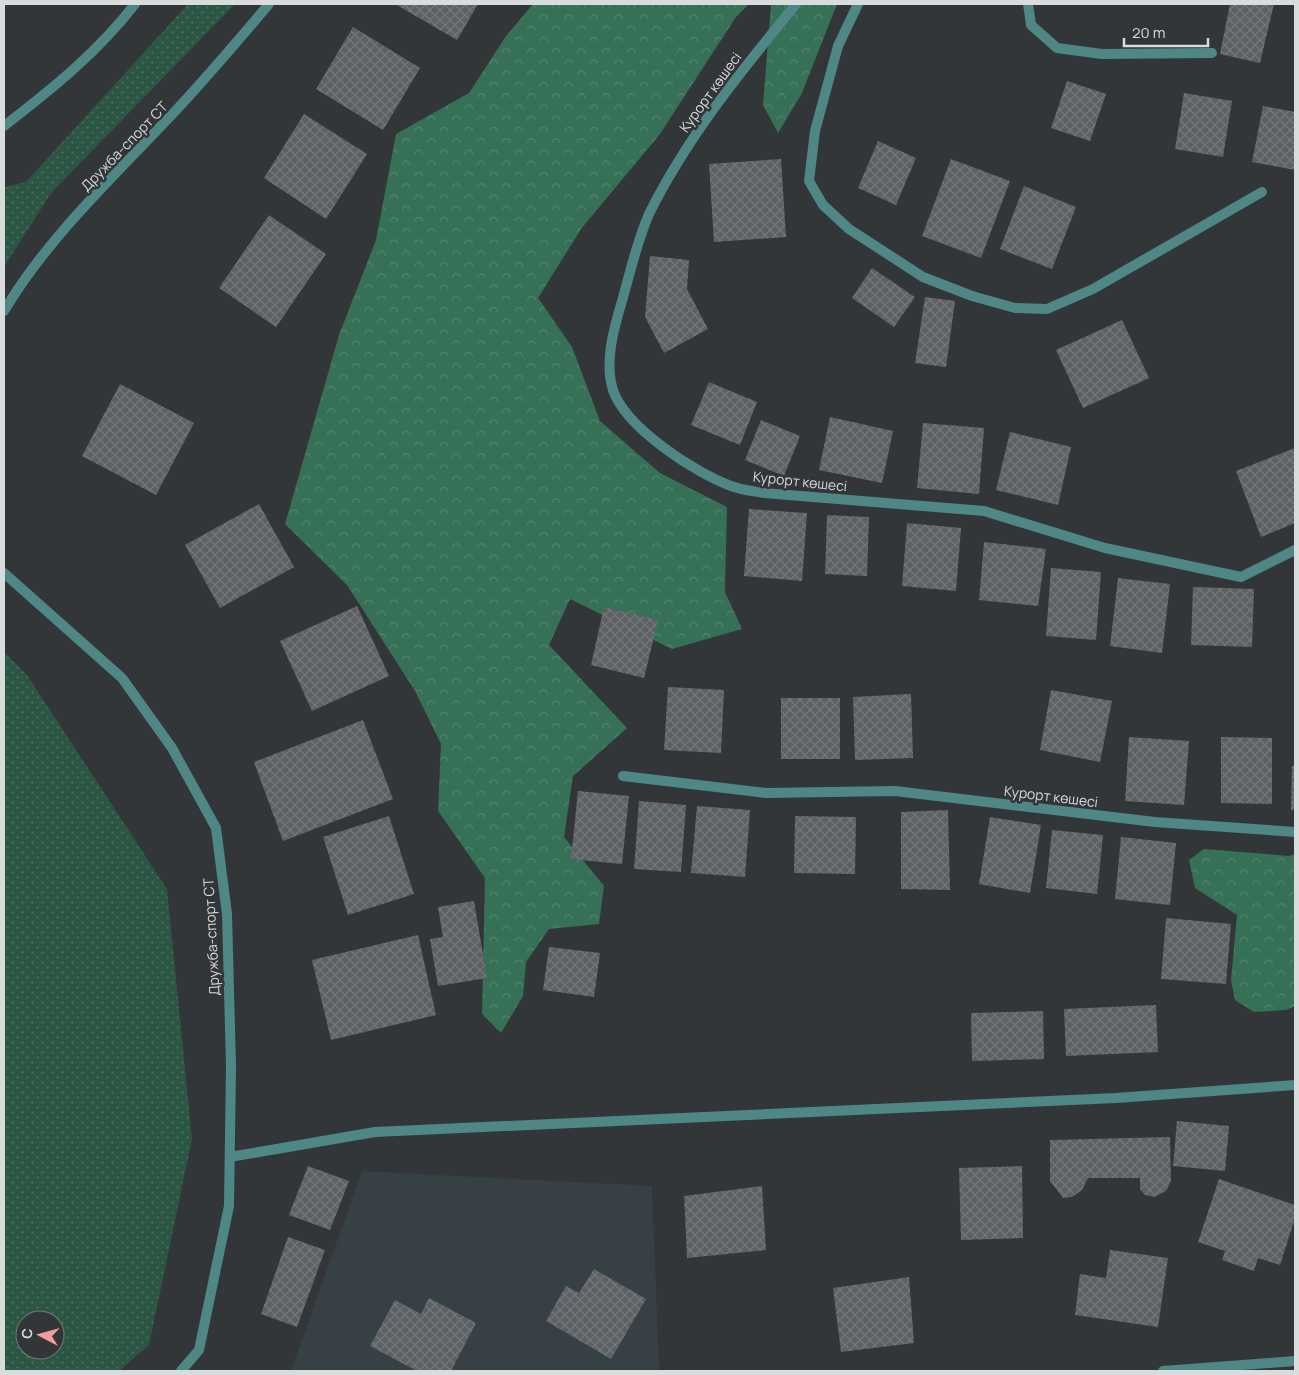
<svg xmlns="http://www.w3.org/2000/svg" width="1299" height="1375" font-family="Manrope,sans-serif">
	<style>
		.built { fill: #364045 }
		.green { fill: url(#green-dots); fill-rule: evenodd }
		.forest { fill: url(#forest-crowns) }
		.building { fill: url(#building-cross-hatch) }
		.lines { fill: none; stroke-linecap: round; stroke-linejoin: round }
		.minor { stroke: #4e8786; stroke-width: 10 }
		.labels { text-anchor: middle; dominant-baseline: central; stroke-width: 5; stroke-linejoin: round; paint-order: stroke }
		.street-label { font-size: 14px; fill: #d9dcdd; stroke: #323638 }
	</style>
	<defs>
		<pattern id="green-dots" width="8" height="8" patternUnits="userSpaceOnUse" patternTransform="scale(1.25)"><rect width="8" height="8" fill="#2c5644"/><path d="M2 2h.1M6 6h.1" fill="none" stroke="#4a6e5f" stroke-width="1.8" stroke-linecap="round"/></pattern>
		<pattern id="forest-crowns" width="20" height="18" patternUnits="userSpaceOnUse" patternTransform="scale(1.25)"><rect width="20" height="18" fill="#367057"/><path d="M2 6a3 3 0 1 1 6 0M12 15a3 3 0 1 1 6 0" fill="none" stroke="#52846f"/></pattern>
		<pattern id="building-cross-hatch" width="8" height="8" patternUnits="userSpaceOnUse" patternTransform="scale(1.25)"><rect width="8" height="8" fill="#5e6164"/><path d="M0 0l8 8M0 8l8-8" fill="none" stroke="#74777a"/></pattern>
	</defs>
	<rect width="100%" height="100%" fill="#323638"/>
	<path class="built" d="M 362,1171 L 652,1186 L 659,1371 L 291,1371 Z"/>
	<path class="green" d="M 188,4 L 235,4 L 51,193 L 4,267 L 4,187 L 26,182 Z
		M 4,652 L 27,675 L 167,889 L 192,1139 L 149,1345 L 119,1371 L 4,1371 ZM 25,1320 L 55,1320 L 55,1350 L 25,1350 Z"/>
	<path class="forest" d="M 533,4 L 749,4 L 736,17 L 660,134 L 581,229 L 538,298 L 572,347 L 600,421 L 660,473 L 727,507 L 725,592 L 742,629 L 672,649 L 570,599 L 549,645 L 627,728 L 573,776 L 564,837 L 604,886 L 599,924 L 549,929 L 526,962 L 523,996 L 501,1033 L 482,1014 L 485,878 L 438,811 L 441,744 L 415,691 L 347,585 L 285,524 L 339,335 L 376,240 L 396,134 L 469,93 L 506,36 Z
		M 771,4 L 837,4 L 802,93 L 778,133 L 763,105 Z
		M 1204,849 L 1289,856 L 1295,854 L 1295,1006 L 1286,1010 L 1254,1012 L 1235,1000 L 1231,980 L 1237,915 L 1195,888 L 1189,860 Z"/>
	<path class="building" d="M 395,4 L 478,4 L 457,40 Z
		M 1230,4 L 1274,4 L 1260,63 L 1220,54 Z
		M 353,27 L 420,68 L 383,130 L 316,89 Z
		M 1067,81 L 1106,94 L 1090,141 L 1051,128 Z
		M 1184,93 L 1232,101 L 1223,157 L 1175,149 Z
		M 1263,106 L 1295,112 L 1295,170 L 1252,162 Z
		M 304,114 L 367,154 L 326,219 L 264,178 Z
		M 878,141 L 916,158 L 896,205 L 858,188 Z
		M 781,159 L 786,237 L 714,242 L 709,164 Z
		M 951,159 L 1010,181 L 981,258 L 922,236 Z
		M 1024,186 L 1076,207 L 1052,269 L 1000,249 Z
		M 269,215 L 326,254 L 276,327 L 219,288 Z
		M 650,256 L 689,260 L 687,289 L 708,329 L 664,353 L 645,317 Z
		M 872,268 L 915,297 L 894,327 L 852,298 Z
		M 925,297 L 955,301 L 946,367 L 915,363 Z
		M 1122,320 L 1149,378 L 1083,408 L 1056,350 Z
		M 709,382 L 757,402 L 740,445 L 691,425 Z
		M 120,384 L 194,423 L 156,495 L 82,456 Z
		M 830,417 L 893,431 L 882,483 L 819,470 Z
		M 761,420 L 800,436 L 784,476 L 745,460 Z
		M 923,423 L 984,428 L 979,494 L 917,488 Z
		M 1010,432 L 1071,447 L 1058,505 L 996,490 Z
		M 1295,448 L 1295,523 L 1261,537 L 1236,471 Z
		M 259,504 L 294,567 L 220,608 L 185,545 Z
		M 749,509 L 807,513 L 802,581 L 744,576 Z
		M 827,515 L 869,517 L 867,576 L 825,574 Z
		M 907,523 L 961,528 L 956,591 L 902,586 Z
		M 984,542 L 1046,549 L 1038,606 L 979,600 Z
		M 1051,568 L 1101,572 L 1096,640 L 1046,636 Z
		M 1118,578 L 1170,584 L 1162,653 L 1110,646 Z
		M 1193,587 L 1254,589 L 1252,647 L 1191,645 Z
		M 357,606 L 389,676 L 312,711 L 280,641 Z
		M 604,607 L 658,620 L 644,678 L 591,665 Z
		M 668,687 L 724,690 L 721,753 L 664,750 Z
		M 1051,690 L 1112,701 L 1100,762 L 1040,750 Z
		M 911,694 L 913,758 L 855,760 L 853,697 Z
		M 781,698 L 840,698 L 840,759 L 781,759 Z
		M 363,720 L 393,799 L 283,841 L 254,762 Z
		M 1129,737 L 1189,741 L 1184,805 L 1125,801 Z
		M 1221,737 L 1272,738 L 1272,804 L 1221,803 Z
		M 1292,766 L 1295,766 L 1295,810 L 1291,810 Z
		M 578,791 L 629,796 L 622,864 L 571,859 Z
		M 639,801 L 686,805 L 681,872 L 634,869 Z
		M 697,806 L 750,810 L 745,877 L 691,873 Z
		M 948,810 L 950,890 L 901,889 L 901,812 Z
		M 389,816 L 414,894 L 348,915 L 323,837 Z
		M 795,816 L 856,817 L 855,874 L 794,873 Z
		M 990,817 L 1041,825 L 1030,893 L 979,884 Z
		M 1052,830 L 1103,835 L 1097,894 L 1046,888 Z
		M 1121,837 L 1176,843 L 1170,905 L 1115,899 Z
		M 474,901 L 487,978 L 438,986 L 430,939 L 443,937 L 438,907 Z
		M 1166,918 L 1231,924 L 1226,984 L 1161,979 Z
		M 418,935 L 436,1015 L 331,1040 L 312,960 Z
		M 549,947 L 600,953 L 594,997 L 543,990 Z
		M 1156,1005 L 1158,1052 L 1066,1056 L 1064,1009 Z
		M 1043,1011 L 1044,1059 L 972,1061 L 971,1013 Z
		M 1177,1121 L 1229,1126 L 1225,1171 L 1173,1166 Z
		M 1170,1137 L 1171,1181 L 1166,1191 L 1154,1197 L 1145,1195 L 1140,1189 L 1140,1178 L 1088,1178 L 1082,1190 L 1072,1197 L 1063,1198 L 1050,1181 L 1050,1140 Z
		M 308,1166 L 349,1181 L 330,1230 L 289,1215 Z
		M 1022,1166 L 1023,1238 L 961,1240 L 959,1168 Z
		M 1219,1179 L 1295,1205 L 1295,1218 L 1280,1265 L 1258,1258 L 1254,1271 L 1222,1260 L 1225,1251 L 1198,1242 Z
		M 762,1186 L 766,1250 L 687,1258 L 684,1196 Z
		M 288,1237 L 325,1250 L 297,1327 L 261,1314 Z
		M 1110,1250 L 1168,1258 L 1158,1327 L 1075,1315 L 1080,1274 L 1106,1278 Z
		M 594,1269 L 646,1299 L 611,1359 L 546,1321 L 566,1286 L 579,1293 Z
		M 909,1277 L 914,1343 L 841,1352 L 833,1288 Z
		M 429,1298 L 476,1323 L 451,1371 L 417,1371 L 370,1346 L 395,1300 L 421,1314 Z"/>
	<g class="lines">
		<path class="minor" d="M 796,4 C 742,70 687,137 649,214 C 637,241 630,273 622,301 C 614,328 604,362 613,390 C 625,427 695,473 731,486 C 741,490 753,491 764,493 L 984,511 L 1105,548 L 1241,577 L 1295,550
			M 858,4 L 838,46 L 815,131 L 809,181 L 823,205 L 849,229 L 923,277 L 972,296 L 1015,308 L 1047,309 L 1093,289 L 1262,192
			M 1028,4 L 1031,25 L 1057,48 L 1102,54 L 1212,53
			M 4,126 C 52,89 98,52 135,4
			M 4,311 C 45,242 106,184 161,126 C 199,87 234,45 269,4
			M 4,573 L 122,678 L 172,748 L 216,828 L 227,914 L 231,1066 L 229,1206 L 199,1350 L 181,1371
			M 623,776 L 766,793 L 895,791 L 1155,822 L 1295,832
			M 230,1157 L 375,1132 L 1116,1098 L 1295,1085
			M 1163,1371 L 1295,1361"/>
	</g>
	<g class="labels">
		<g class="street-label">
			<text transform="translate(710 92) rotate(-54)">Курорт көшесі</text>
			<text transform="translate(124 146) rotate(-46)">Дружба-спорт СТ</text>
			<text transform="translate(800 481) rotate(6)">Курорт көшесі</text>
			<text transform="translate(1051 796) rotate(7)">Курорт көшесі</text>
			<text transform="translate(211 937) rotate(-93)">Дружба-спорт СТ</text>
		</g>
	</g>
	<rect width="1299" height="1375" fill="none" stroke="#d9dcdd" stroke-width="10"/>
	<g transform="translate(40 1335) rotate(276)"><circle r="24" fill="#323638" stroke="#75787a"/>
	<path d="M0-4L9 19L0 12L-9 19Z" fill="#f59b9d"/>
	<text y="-8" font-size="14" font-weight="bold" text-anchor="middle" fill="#d9dcdd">С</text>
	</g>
	<path d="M1124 38v8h84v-8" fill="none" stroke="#d9dcdd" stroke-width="2.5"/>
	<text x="1132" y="38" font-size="15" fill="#d9dcdd" stroke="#323638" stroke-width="4" paint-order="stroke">20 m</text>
</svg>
